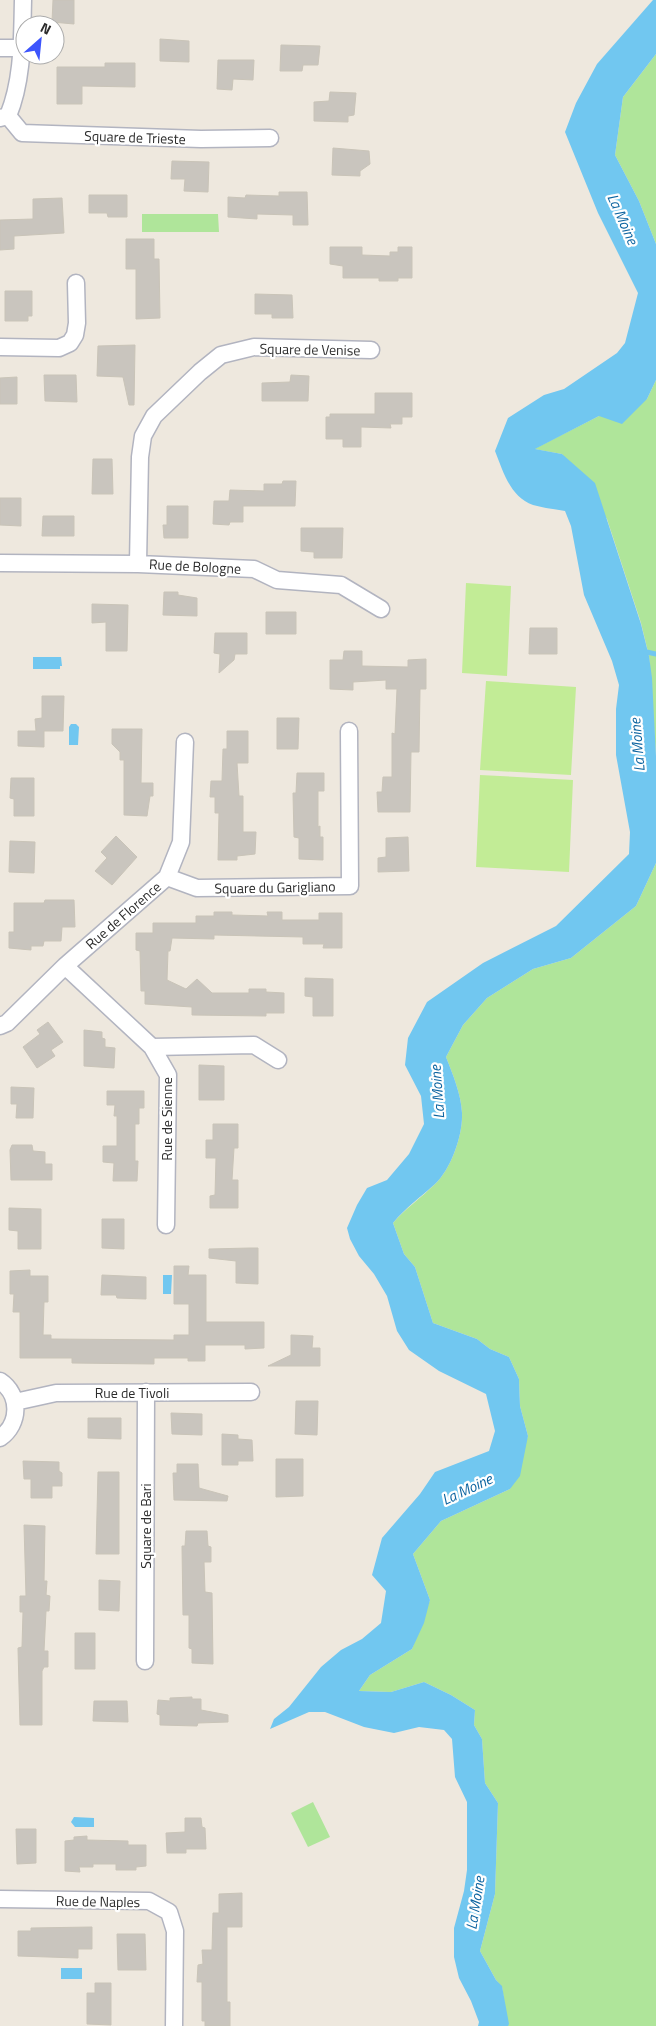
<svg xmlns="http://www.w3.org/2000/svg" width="656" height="2026" font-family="'Titillium Web',sans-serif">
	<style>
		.green { fill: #afe59a }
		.pitch { fill: #c2ec96 }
		.water { fill: #71c7f0 }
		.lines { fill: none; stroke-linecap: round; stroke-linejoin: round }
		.stream { stroke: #71c7f0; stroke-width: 5 }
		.building { fill: #c9c5be; stroke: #c9c4b8 }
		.minor-casing { stroke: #b2b4c0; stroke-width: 19 }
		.minor { stroke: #fff; stroke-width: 16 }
		.labels { text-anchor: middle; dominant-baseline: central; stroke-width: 4.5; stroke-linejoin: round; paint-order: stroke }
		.street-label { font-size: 14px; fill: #2c2c2c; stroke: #fff }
		.water-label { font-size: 15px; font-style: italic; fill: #0c64a0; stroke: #fff }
	</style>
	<rect width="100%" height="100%" fill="#eee8de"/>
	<path class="green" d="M 656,54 L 656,244 L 639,201 L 615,155 L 623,97 Z
		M 142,214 L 218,214 L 219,232 L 142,232 Z
		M 656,380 L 656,756 L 649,656 L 641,623 L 607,519 L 562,454 L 534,449 L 599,416 L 647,399 Z
		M 656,863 L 656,2026 L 508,2026 L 502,1987 L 496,1980 L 480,1951 L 495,1894 L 498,1803 L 485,1783 L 482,1739 L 474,1725 L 475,1710 L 451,1695 L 424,1682 L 391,1692 L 359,1691 L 370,1675 L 412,1649 L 430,1600 L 413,1554 L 441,1521 L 510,1489 L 528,1436 L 520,1406 L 519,1379 L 509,1357 L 490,1349 L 477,1339 L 433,1323 L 415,1267 L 404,1254 L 393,1223 C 406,1208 421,1198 435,1184 C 451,1169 463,1135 462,1113 C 461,1094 453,1075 446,1057 L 463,1025 L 487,998 L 533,969 L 571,958 L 636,906 Z
		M 313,1802 L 330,1837 L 308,1847 L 291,1813 Z"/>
	<path class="pitch" d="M 466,583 L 511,586 L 507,676 L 462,673 Z
		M 486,681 L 576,687 L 571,775 L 480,770 Z
		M 480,775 L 573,780 L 569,872 L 476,867 Z"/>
	<path class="water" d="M 653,0 L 656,0 L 656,54 L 623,97 L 615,155 L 639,201 L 656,244 L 656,380 L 647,399 L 622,424 L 599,416 L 535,449 L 562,454 L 595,483 L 641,624 L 649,656 L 652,678 L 656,756 L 656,863 L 636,906 L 571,958 L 533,969 L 487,998 L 463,1025 L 446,1057 C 453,1075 461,1094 462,1113 C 463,1135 451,1169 435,1184 C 421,1197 405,1208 393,1223 L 404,1254 L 415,1267 L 433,1323 L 477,1339 L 490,1349 L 509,1357 L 519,1379 L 520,1406 L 528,1436 L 520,1476 L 510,1489 L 441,1521 L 413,1554 L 430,1600 L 424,1623 L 412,1649 L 370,1675 L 359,1691 L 391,1692 L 424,1682 L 451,1695 L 475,1710 L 474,1725 L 482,1739 L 485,1783 L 498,1803 L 495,1894 L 480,1951 L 496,1980 L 502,1986 L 509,2024 L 508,2026 L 478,2026 L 479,2022 L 471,2001 L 459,1978 L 454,1957 L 454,1928 L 464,1891 L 467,1870 L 467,1802 L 455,1777 L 452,1739 L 444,1730 L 419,1727 L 394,1733 L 364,1727 L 325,1712 L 309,1712 L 270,1729 L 274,1719 L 289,1707 L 321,1667 L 341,1650 L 362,1639 L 381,1623 L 386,1591 L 372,1575 L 382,1538 L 420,1494 L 435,1472 L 489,1451 L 495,1431 L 486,1394 L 439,1371 L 409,1350 L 397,1331 L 387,1296 L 374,1274 L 359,1256 L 350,1239 L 347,1228 L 357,1205 L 367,1188 L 387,1180 L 409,1154 L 424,1124 L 421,1096 L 405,1065 L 408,1038 L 427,1002 L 483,963 L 556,926 L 629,854 L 630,832 L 616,755 L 616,709 L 619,685 L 612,661 L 584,595 L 571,526 L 565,511 C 555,509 543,508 533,505 C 510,497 503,471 495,451 L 508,418 L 544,395 L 564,389 L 617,353 L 625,343 L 638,293 L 598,213 L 565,132 L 576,103 L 597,64 Z
		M 33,657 L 61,657 L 62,666 L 60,666 L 60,669 L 33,669 Z
		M 71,724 L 76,724 L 79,727 L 78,745 L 69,745 L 69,727 Z
		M 163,1275 L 172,1275 L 171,1294 L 163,1294 Z
		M 74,1817 L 94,1818 L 94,1827 L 75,1827 L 71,1822 Z
		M 61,1968 L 82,1968 L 82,1979 L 61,1979 Z"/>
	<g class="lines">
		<path class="stream" d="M 642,651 L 656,654"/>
	</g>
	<path class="building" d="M 53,0 L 74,0 L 74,24 L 52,22 Z
		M 160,39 L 189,41 L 189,62 L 160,61 Z
		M 281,45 L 320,46 L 318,65 L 303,65 L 302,71 L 280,71 Z
		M 218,60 L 254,60 L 253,80 L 233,79 L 232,90 L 217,89 Z
		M 105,63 L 135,63 L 135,87 L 82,86 L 82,104 L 57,104 L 57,67 L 105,67 Z
		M 330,92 L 356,93 L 354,115 L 348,116 L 348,122 L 314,121 L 314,102 L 329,101 Z
		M 333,148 L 369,151 L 370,164 L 360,171 L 360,176 L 332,175 Z
		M 172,161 L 209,162 L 208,192 L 184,191 L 185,179 L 171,179 Z
		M 279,192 L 307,192 L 308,225 L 293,225 L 293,215 L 257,214 L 257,219 L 228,217 L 228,197 L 245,198 L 246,195 L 279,196 Z
		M 89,195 L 127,195 L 127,217 L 108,217 L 107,213 L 89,213 Z
		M 62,198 L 64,233 L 14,236 L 14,249 L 0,250 L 0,220 L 33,219 L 33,199 Z
		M 126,239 L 154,239 L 154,259 L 159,259 L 160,318 L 136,319 L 136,269 L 126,269 Z
		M 330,247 L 362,247 L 362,255 L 390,256 L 390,252 L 398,252 L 398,247 L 412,247 L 412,278 L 398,278 L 398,281 L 379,281 L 379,278 L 343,278 L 343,266 L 330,264 Z
		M 5,291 L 32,291 L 32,316 L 28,316 L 28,321 L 5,321 Z
		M 255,294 L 292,295 L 293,318 L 272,318 L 272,314 L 255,314 Z
		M 135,345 L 134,405 L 129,405 L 123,377 L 97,376 L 98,346 Z
		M 44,375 L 76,375 L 77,402 L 45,401 Z
		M 291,375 L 309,376 L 308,401 L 262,401 L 262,383 L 290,382 Z
		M 17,377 L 17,404 L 0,404 L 0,378 Z
		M 375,393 L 412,393 L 412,417 L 402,417 L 402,424 L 390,424 L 391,428 L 361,427 L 361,447 L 343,447 L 343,439 L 326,439 L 326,417 L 330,417 L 330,414 L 375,414 Z
		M 93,459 L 112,459 L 113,494 L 92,494 Z
		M 283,481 L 296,481 L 295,506 L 243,506 L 243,522 L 230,522 L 229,525 L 213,524 L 214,501 L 229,501 L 230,490 L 264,491 L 264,484 L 282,484 Z
		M 0,498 L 21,498 L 21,526 L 0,525 Z
		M 167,506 L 188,506 L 188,538 L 164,538 L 163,525 L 167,525 Z
		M 43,516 L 74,516 L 74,536 L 42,536 Z
		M 301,528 L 343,528 L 342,558 L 314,558 L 314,552 L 301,551 Z
		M 164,592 L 178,592 L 178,595 L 197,598 L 197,616 L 163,615 Z
		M 92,604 L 128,605 L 127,651 L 106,651 L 106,622 L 92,623 Z
		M 266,612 L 296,612 L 296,634 L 266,634 Z
		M 530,628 L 557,628 L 557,654 L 529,654 Z
		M 215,633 L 247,633 L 247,654 L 235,654 L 234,660 L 219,673 L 220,654 L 214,653 Z
		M 344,651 L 362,651 L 362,666 L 408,667 L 408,660 L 426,659 L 426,689 L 420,689 L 419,752 L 411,752 L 410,812 L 378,812 L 377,792 L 382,792 L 383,777 L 392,777 L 392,733 L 395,734 L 397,689 L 386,689 L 386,680 L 353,682 L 353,690 L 330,689 L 330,660 L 343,660 Z
		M 42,696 L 64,696 L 63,731 L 44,731 L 44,747 L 18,746 L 18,731 L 36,731 L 35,719 L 42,718 Z
		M 277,718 L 299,718 L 298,749 L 277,749 Z
		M 112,729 L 142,729 L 141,783 L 153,783 L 153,796 L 150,796 L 147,816 L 124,815 L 124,760 L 120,760 L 120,752 L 112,744 Z
		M 227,731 L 248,731 L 248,763 L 237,763 L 239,796 L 243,796 L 243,832 L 256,832 L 255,854 L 237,856 L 237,860 L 218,860 L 219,813 L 215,813 L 215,797 L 210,797 L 211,781 L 222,781 L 223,749 L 227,749 Z
		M 297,773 L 324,773 L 324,791 L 318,791 L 318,827 L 320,826 L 320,837 L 323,837 L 323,860 L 299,859 L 299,838 L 294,837 L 293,793 L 296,793 Z
		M 11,778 L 34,778 L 34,816 L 14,816 L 14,799 L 10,798 Z
		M 116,836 L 137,857 L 112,885 L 95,871 L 107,858 L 101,852 Z
		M 408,837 L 409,871 L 378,872 L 378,858 L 386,857 L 386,838 Z
		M 10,841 L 35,842 L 34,873 L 9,872 Z
		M 45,900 L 74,900 L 75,927 L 62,927 L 61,941 L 44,941 L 43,946 L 31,946 L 31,950 L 9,948 L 9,932 L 14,932 L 14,903 L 44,903 Z
		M 214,912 L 232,912 L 232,915 L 268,916 L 267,912 L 282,912 L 282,920 L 319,920 L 319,913 L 342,913 L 342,948 L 323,948 L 324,944 L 303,944 L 303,937 L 214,935 L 214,939 L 172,938 L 170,951 L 168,951 L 167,980 L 186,989 L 197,979 L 212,993 L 249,993 L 249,989 L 266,989 L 266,992 L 284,993 L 284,1013 L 266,1013 L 266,1016 L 192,1015 L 192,1007 L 145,1004 L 145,991 L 141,991 L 140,951 L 136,950 L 136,933 L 153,933 L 153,923 L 196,923 L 196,916 L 214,916 Z
		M 305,978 L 333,979 L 333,1016 L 313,1016 L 313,997 L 305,996 Z
		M 48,1022 L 63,1042 L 51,1050 L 55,1056 L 37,1068 L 23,1047 L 40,1034 L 37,1030 Z
		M 84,1030 L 102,1032 L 102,1038 L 105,1039 L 105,1047 L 115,1048 L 114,1068 L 84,1066 Z
		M 199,1065 L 224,1066 L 224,1100 L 199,1100 Z
		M 11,1087 L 34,1088 L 33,1118 L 16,1118 L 17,1104 L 11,1104 Z
		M 107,1091 L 144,1091 L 144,1108 L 139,1108 L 139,1124 L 135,1124 L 135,1161 L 138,1161 L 137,1181 L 113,1181 L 114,1163 L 103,1162 L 103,1146 L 117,1146 L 117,1116 L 114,1116 L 115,1105 L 107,1105 Z
		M 213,1124 L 238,1124 L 238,1148 L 234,1148 L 232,1180 L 238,1180 L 238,1208 L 210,1208 L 210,1196 L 215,1195 L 216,1158 L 206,1158 L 206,1140 L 213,1140 Z
		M 12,1145 L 32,1145 L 33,1151 L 45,1152 L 45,1164 L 52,1164 L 52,1180 L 11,1180 L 10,1150 Z
		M 9,1208 L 41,1209 L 41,1249 L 18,1249 L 18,1231 L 9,1230 Z
		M 102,1219 L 124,1219 L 124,1249 L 102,1248 Z
		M 250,1248 L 258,1248 L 258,1284 L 236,1283 L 236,1261 L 209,1258 L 209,1249 Z
		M 174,1266 L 189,1266 L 188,1275 L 206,1275 L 206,1322 L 264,1322 L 264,1348 L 245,1349 L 245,1345 L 205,1345 L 205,1361 L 188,1361 L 188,1358 L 154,1358 L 154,1364 L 72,1363 L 72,1358 L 20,1358 L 20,1312 L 13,1312 L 14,1294 L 10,1294 L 10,1271 L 30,1270 L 30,1276 L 48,1276 L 48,1302 L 44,1302 L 43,1335 L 51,1335 L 51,1339 L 174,1340 L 174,1335 L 189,1335 L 189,1304 L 174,1304 Z
		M 102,1275 L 146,1277 L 146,1299 L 117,1298 L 116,1295 L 101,1295 Z
		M 291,1335 L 313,1336 L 312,1348 L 320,1348 L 320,1366 L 268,1366 L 291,1355 Z
		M 296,1401 L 318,1401 L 317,1435 L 295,1434 Z
		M 171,1413 L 202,1414 L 202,1435 L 172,1434 Z
		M 88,1418 L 121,1418 L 121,1439 L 88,1438 Z
		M 222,1434 L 238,1435 L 238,1439 L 252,1440 L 253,1461 L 238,1461 L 238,1465 L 222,1465 Z
		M 276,1459 L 303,1459 L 303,1496 L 276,1497 Z
		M 23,1461 L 59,1462 L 59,1471 L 62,1473 L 62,1486 L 52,1486 L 52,1498 L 31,1498 L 31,1479 L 24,1479 Z
		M 177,1464 L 198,1464 L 199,1488 L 228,1496 L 227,1501 L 174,1500 L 173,1473 L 177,1473 Z
		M 98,1472 L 119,1472 L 119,1554 L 96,1554 Z
		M 24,1525 L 45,1526 L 44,1581 L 47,1581 L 46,1595 L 50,1596 L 49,1611 L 46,1611 L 44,1651 L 48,1651 L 48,1667 L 44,1667 L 42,1671 L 42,1725 L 20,1725 L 18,1648 L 22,1647 L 23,1612 L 20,1612 L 20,1596 L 26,1596 Z
		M 186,1531 L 207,1531 L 208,1546 L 211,1547 L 211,1562 L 204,1562 L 205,1592 L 212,1593 L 213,1664 L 192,1663 L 192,1649 L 189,1648 L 189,1615 L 183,1615 L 182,1546 L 185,1546 Z
		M 99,1580 L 120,1581 L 119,1611 L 99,1610 Z
		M 75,1633 L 95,1633 L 95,1669 L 75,1669 Z
		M 192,1697 L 192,1699 L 201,1699 L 201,1710 L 228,1715 L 228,1722 L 198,1723 L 197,1726 L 160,1725 L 160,1715 L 157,1714 L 158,1700 L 170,1701 L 170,1698 Z
		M 94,1701 L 127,1701 L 128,1722 L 93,1721 Z
		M 185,1818 L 201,1818 L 202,1827 L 205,1828 L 206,1849 L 186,1849 L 186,1853 L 167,1853 L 166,1833 L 185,1832 Z
		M 16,1829 L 36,1829 L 36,1863 L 17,1864 Z
		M 87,1836 L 87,1840 L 128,1841 L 128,1845 L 146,1845 L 146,1866 L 136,1867 L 136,1870 L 116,1870 L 116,1864 L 93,1864 L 93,1867 L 79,1867 L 80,1872 L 65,1871 L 65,1841 L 74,1840 L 74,1837 Z
		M 242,1893 L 242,1927 L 227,1927 L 227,2002 L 230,2002 L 230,2026 L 205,2026 L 205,2021 L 202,2021 L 202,1982 L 197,1982 L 198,1965 L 203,1964 L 202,1950 L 212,1950 L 213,1913 L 219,1913 L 219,1894 Z
		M 92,1927 L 92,1949 L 78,1949 L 78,1958 L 18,1956 L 18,1931 L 31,1931 L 31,1928 Z
		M 117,1934 L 145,1934 L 146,1970 L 118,1970 Z
		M 95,1983 L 111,1983 L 111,2025 L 87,2024 L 87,1993 L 95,1993 Z"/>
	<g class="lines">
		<g class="minor-casing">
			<path id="minor" d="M 0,48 L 22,48
				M 8,116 L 22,133 L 201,139 L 270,138
				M 0,118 L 8,116 C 23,80 22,39 23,0
				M 0,347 L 59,348 L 70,343 L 75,335 L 77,323 L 76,283
				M 0,563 L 138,564 L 254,569 L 277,580 L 341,585 L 381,609
				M 138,564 L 140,457 L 143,436 L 154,416 L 200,372 L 221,355 L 254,347 L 371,350
				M 167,877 L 197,888 L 350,886 L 349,731
				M 65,966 L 152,1047 L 168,1075 L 166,1225
				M 0,1026 L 7,1023 L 65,966 L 167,877 L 181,842 L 185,742
				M 152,1047 L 254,1045 L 278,1060
				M 0,1381 C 21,1395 20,1424 0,1438
				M 15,1402 L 56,1393 L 251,1392
				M 145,1661 L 146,1392
				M 0,1899 L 149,1901 L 169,1912 L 175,1931 L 174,2026"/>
		</g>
		<use href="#minor" class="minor"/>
	</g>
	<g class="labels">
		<g class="street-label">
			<text transform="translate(135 137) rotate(2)">Square de Trieste</text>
			<text transform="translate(310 349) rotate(1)">Square de Venise</text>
			<text transform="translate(195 566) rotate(3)">Rue de Bologne</text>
			<text transform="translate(275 887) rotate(-1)">Square du Garigliano</text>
			<text transform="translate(123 915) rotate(-41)">Rue de Florence</text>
			<text transform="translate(166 1119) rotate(-90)">Rue de Sienne</text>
			<text x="132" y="1392">Rue de Tivoli</text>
			<text transform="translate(145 1526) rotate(-90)">Square de Bari</text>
			<text transform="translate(98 1901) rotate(1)">Rue de Naples</text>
		</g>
		<g class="water-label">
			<text transform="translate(623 219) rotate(66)">La Moine</text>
			<text transform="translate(637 745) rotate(-95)">La Moine</text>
			<text transform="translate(437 1092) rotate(-94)">La Moine</text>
			<text transform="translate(467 1489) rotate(-25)">La Moine</text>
			<text transform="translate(475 1903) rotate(-81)">La Moine</text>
		</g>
	</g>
	<g transform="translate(40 40) rotate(27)"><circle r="24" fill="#ffffff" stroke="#ababab"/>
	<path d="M0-4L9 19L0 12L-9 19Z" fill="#3d55fc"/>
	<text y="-8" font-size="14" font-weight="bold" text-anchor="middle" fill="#2c2c2c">N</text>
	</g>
</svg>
